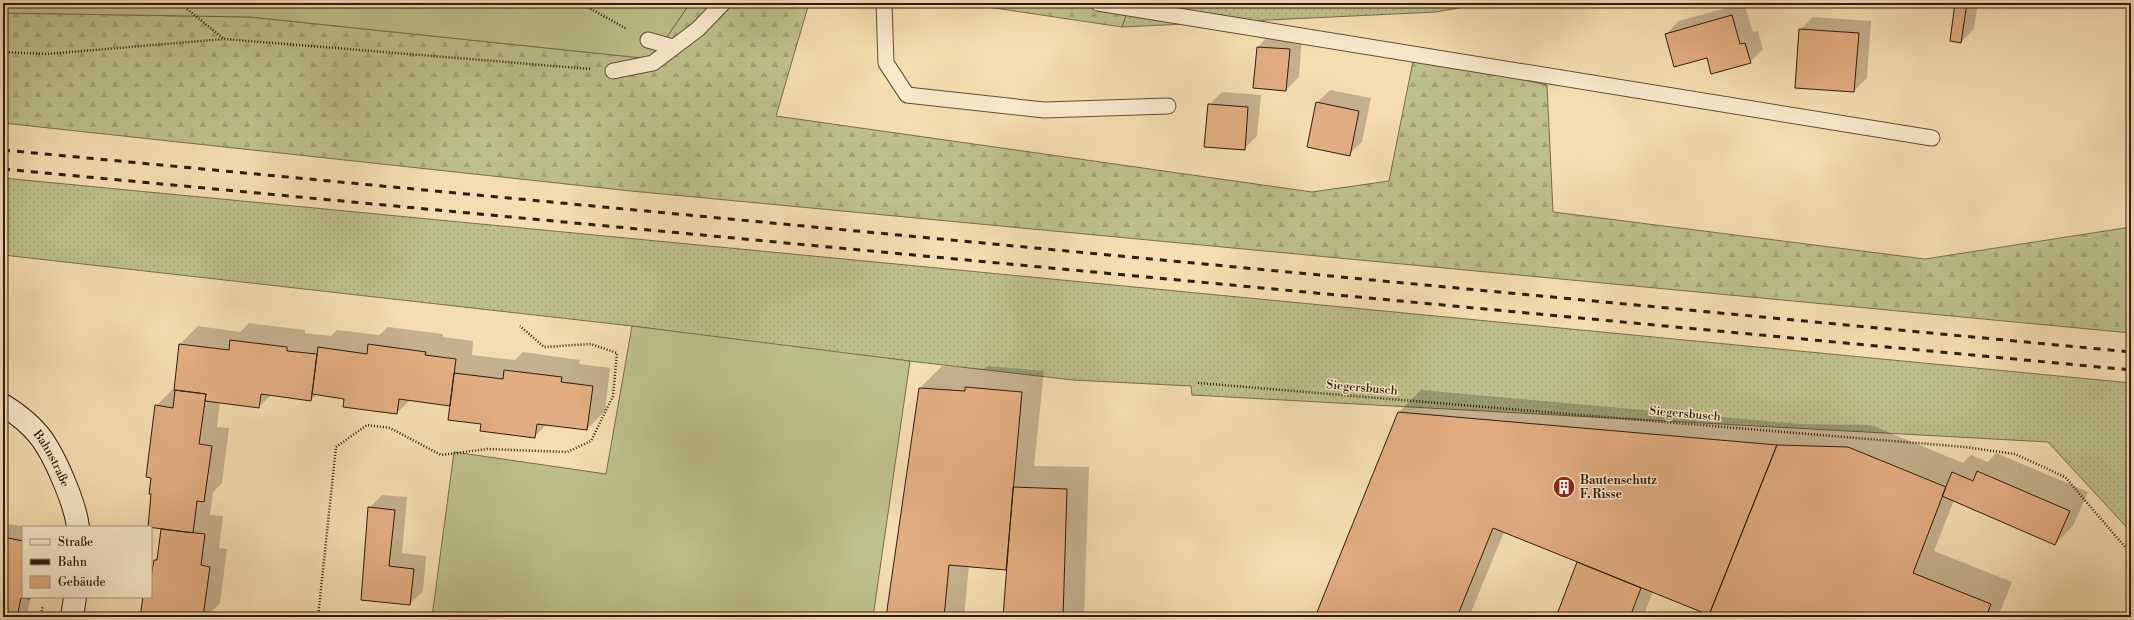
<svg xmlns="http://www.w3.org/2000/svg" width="2134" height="620" font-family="'Libre Bodoni',serif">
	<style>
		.grass { fill: url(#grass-dots); stroke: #786d4c }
		.forest { fill: url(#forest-firs); stroke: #786d4c }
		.garden { fill: #bdc08a; stroke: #786d4c }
		.shadow { fill: #0003 }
		.building { fill: #e2ad80; stroke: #321a0e }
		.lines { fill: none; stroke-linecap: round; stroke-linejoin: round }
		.lane-casing { stroke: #624b36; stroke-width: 17 }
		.secondary-casing { stroke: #321a0e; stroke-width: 24 }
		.path { stroke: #321a0e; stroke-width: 2.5; stroke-dasharray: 1 2; stroke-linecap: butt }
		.lane { stroke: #f8e9cc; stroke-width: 15 }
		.secondary { stroke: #f8e9cc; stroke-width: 22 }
		.rail { stroke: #321a0e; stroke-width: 3; stroke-dasharray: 7 7; stroke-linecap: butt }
		.labels { text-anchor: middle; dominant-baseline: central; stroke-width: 3; stroke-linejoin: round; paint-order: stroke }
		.street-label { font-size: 12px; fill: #321a0e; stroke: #f8e9cc }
		.poi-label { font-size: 12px; font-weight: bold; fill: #321a0e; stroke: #f8e9cc; text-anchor: start }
	</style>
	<defs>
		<pattern id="grass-dots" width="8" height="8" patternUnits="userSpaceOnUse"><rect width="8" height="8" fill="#bdc08a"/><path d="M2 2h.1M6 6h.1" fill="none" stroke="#a3a476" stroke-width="1.8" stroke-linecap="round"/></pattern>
		<pattern id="forest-firs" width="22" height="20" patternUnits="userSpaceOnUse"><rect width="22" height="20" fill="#bdc08a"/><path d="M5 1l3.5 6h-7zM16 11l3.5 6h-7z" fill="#a3a476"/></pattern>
	</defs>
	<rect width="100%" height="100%" fill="#f4ddb0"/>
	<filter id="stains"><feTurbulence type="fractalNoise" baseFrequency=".005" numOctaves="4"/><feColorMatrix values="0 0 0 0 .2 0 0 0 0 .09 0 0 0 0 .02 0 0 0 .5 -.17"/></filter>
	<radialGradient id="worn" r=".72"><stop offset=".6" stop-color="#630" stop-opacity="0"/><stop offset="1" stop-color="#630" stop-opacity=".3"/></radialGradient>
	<path class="grass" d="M 1130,3 L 1487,3 L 1436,12 L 1122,27 Z
		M 3,178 L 2131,383 L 2131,532 L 2048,442 L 1192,395 L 1191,386 L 1073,380 L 780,346 L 632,326 L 3,255 Z"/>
	<path class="forest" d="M 690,3 L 809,3 L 776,116 L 1312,192 L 1389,181 L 1414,56 L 1547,85 L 1553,212 L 1925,259 L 2131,227 L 2131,333 L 631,191 L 3,123 L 3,13 L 250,17 L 652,59 Z
		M 961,3 L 1130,3 L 1122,27 Z"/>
	<path class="garden" d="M 3,3 L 690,3 L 652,59 L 250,17 L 3,13 Z
		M 632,326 L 910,361 L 873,617 L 432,617 L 454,452 L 606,474 Z"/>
	<path class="shadow" d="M 1744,3 L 1753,32 L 1758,31 L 1763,49 L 1750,62 L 1707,56 L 1666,34 L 1679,21 Z
		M 1956,3 L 1978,3 L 1974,29 L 1961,42 Z
		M 1813,17 L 1871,21 L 1867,78 L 1854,91 L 1800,30 Z
		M 1270,34 L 1302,37 L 1299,77 L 1286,90 L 1258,47 Z
		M 1330,90 L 1371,98 L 1362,142 L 1349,154 L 1317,103 Z
		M 1222,92 L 1261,95 L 1257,136 L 1244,149 L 1209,105 Z
		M 249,323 L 305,330 L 305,333 L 331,336 L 337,330 L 379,335 L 388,327 L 443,334 L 443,337 L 473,341 L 472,355 L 515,360 L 523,352 L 580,360 L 579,364 L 610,368 L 605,411 L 587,429 L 547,424 L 534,437 L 482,423 L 451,405 L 410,400 L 397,413 L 345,398 L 317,394 L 311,400 L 271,395 L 259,407 L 220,402 L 217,427 L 229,428 L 222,483 L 213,492 L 210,515 L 223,516 L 219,548 L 227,549 L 220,603 L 206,617 L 141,617 L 144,597 L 151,597 L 151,572 L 154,570 L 155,561 L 158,557 L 162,528 L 153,494 L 156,406 L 174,388 L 176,388 L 180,344 L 198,326 L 240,332 Z
		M 942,366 L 984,369 L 988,366 L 1044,371 L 1034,466 L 1089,467 L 1084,617 L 1004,617 L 1008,569 L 969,566 L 964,617 L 887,617 L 920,388 Z
		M 1421,390 L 1799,424 L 1871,425 L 1963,463 L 1971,455 L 1988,462 L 1996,453 L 2088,492 L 2073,526 L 2055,544 L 1954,500 L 1934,551 L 2012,582 L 1998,617 L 1715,617 L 1653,591 L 1643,617 L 1557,617 L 1578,562 L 1504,532 L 1469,617 L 1316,617 L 1399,412 Z
		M 382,495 L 407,497 L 402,553 L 426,556 L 423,591 L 410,604 L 362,599 L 369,508 Z
		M 9,524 L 27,527 L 23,527 L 23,597 L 31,597 L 27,614 L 25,617 L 3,617 L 3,530 Z"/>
	<path class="building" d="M 1955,3 L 1967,3 L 1961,43 L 1950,41 Z
		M 1732,15 L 1740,44 L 1745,43 L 1751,63 L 1711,74 L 1707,58 L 1674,67 L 1665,34 Z
		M 1799,29 L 1859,33 L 1854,92 L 1795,88 Z
		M 1257,47 L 1290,49 L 1286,91 L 1253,88 Z
		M 1316,102 L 1359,111 L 1350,156 L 1307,147 Z
		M 1208,104 L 1248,107 L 1245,150 L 1204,147 Z
		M 230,340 L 287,347 L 287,351 L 317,354 L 311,401 L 261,394 L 259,408 L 205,401 L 206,394 L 174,390 L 179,344 L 229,350 Z
		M 368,344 L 426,352 L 425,355 L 456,359 L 450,406 L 399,399 L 397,414 L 343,407 L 344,399 L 312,394 L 318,347 L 367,354 Z
		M 504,370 L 562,377 L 561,382 L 593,386 L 587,430 L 537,424 L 535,438 L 480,431 L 481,424 L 448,420 L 454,373 L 503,379 Z
		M 965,387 L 1022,392 L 1006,570 L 949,565 L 944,617 L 886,617 L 919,388 L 965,391 Z
		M 175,390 L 206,394 L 199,444 L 212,446 L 204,502 L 197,501 L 193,533 L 148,527 L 151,494 L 149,494 L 151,478 L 146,477 L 155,405 L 173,408 Z
		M 1398,412 L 1777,445 L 1709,615 L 1493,528 L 1457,617 L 1315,617 Z
		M 1777,445 L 1848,447 L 1946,487 L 1913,573 L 1991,604 L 1986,617 L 1714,617 L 1709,615 Z
		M 1977,471 L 2070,511 L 2055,545 L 1942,496 L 1952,472 L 1973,481 Z
		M 1013,487 L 1067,489 L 1063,617 L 1003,617 Z
		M 368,507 L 395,510 L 389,566 L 414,569 L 410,605 L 361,600 Z
		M 161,529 L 205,534 L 201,565 L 210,567 L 203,617 L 140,617 L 143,597 L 151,597 L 151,577 L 154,560 L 157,560 Z
		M 3,537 L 23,541 L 23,597 L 31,597 L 30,599 L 21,598 L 17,617 L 3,617 Z
		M 1577,562 L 1641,588 L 1630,617 L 1556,617 Z"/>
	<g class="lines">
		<g class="lane-casing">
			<path id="lane" d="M 884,3 L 886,63 L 907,95 L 1044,110 L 1168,106
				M 1098,3 L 1932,138
				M 648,40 L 673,47
				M 613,71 L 653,63 L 698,29 L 723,3"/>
		</g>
		<g class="secondary-casing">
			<g id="secondary">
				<path id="s1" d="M 3,405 C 16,413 28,422 38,434 C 54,453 75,503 78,527"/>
				<path d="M 72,617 L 75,597"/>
			</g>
		</g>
		<path class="path" d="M 580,3 L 627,29
			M 187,9 L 224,39
			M 3,52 L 47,54 L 225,39 L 591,69
			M 1198,383 L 1965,447 L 2015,454 L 2065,477 L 2131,554
			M 40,617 L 43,606
			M 318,617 L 336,447 L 367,425 L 390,428 L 441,455 L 487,449 L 567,452 L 591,441 L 613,396 L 617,353 L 591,344 L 544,347 L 520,326"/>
		<use href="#lane" class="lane"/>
		<use href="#secondary" class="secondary"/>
		<path class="rail" d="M 3,150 L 2131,352
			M 3,169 L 2131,370"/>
	</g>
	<defs>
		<g id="building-disc" transform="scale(1.15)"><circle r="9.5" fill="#8f2418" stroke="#f8e9cc"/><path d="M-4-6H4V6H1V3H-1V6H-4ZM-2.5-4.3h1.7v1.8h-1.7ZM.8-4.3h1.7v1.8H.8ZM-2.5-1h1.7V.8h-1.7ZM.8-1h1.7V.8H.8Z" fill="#fff"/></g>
	</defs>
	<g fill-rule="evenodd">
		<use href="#building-disc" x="1564" y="487"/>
	</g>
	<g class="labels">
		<g class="street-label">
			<text transform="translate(1362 388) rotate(5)">Siegersbusch</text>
			<text transform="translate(1685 414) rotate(5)">Siegersbusch</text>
			<text stroke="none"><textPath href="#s1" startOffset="74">Bahnstraße</textPath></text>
		</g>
		<g class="poi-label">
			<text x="1580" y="480">Bautenschutz<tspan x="1580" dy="14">F. Risse</tspan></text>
		</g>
	</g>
	<rect width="2134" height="620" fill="none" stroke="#f4ddb0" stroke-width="16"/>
	<rect x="4" y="4" width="2126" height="612" fill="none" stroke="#321a0e" stroke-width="2"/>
	<rect x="8" y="8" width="2118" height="604" fill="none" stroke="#321a0e"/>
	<rect x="22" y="526" width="130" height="72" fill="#f8e9cc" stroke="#a99680"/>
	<rect x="30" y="539" width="20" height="6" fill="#f8e9cc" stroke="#a99680"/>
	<text x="58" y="546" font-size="12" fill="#321a0e">Straße</text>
	<rect x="30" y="559" width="20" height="6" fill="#321a0e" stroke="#a99680"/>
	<text x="58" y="566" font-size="12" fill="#321a0e">Bahn</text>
	<rect x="30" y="576" width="20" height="12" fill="#e2ad80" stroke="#a99680"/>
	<text x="58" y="586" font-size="12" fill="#321a0e">Gebäude</text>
	<rect width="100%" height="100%" filter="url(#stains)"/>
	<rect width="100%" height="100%" fill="url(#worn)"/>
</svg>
